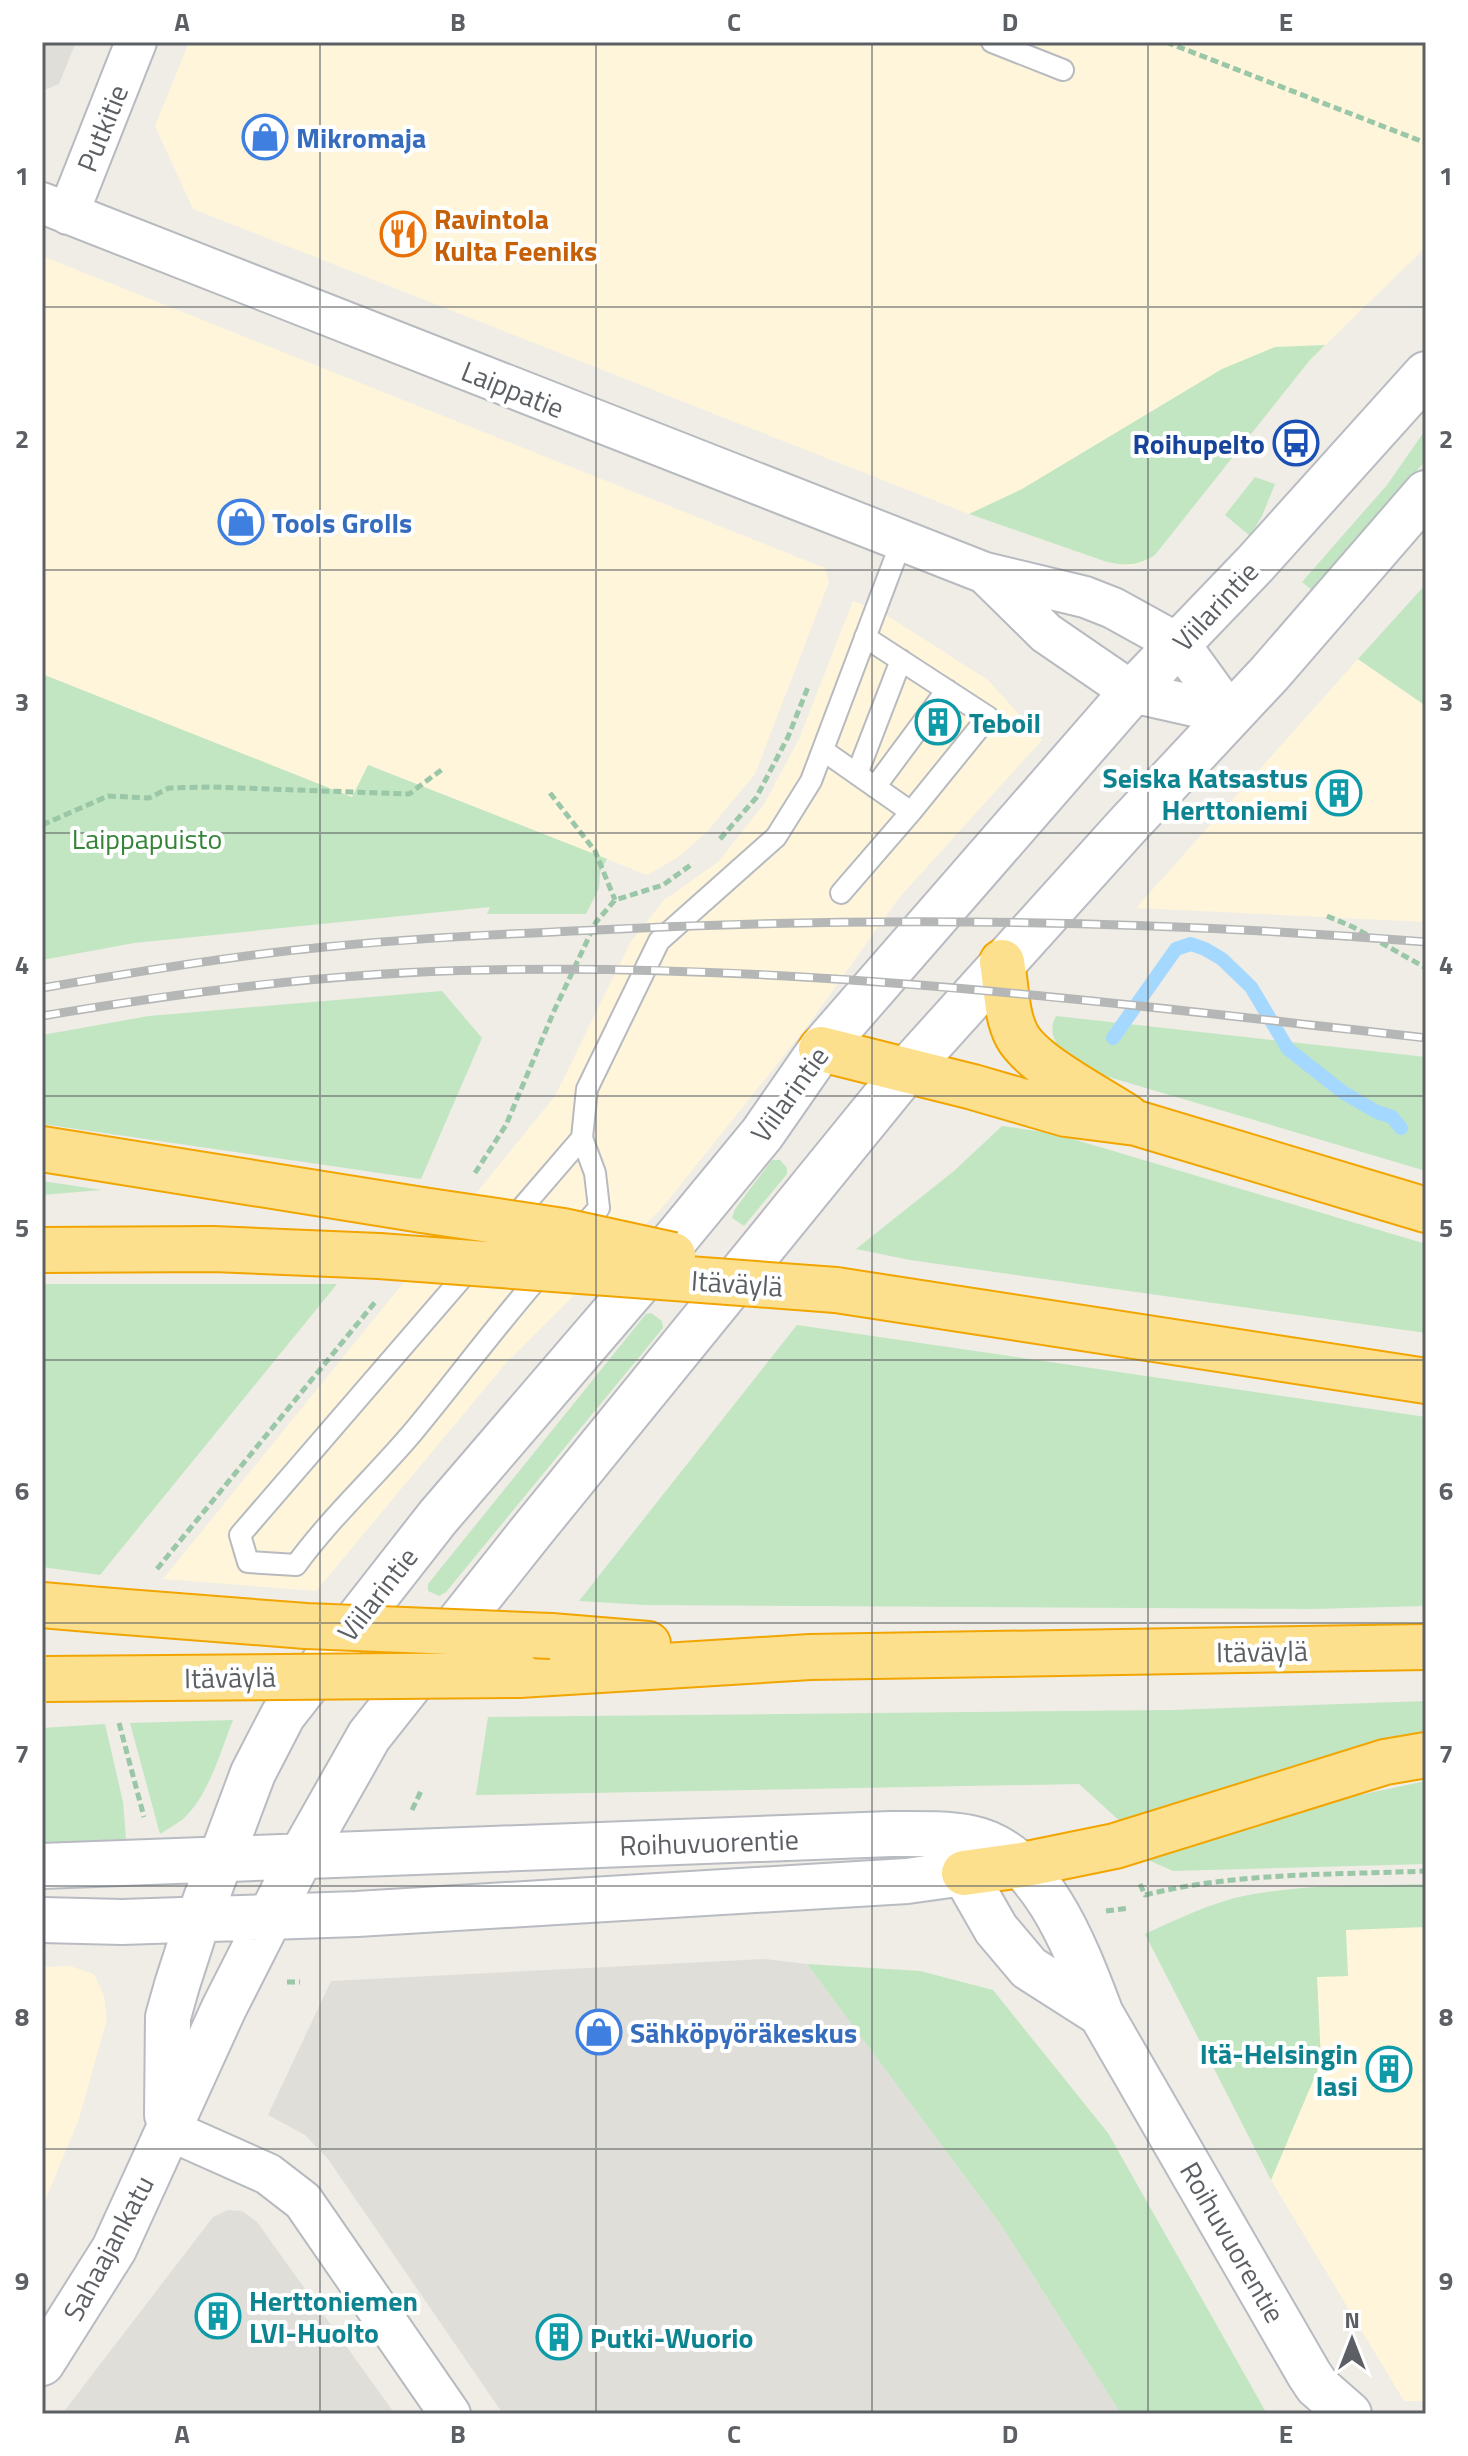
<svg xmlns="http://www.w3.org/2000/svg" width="1468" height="2456" font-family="'Titillium Web',sans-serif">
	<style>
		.commercial { fill: #fef5db }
		.industrial { fill: #e0ded9 }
		.green { fill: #c2e6c1 }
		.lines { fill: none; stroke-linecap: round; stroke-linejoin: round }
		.stream { stroke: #a5d8ff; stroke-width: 14 }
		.lane-casing { stroke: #b7babe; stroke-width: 24 }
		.street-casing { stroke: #b7babe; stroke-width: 44 }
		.secondary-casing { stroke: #b8bbc1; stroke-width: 48 }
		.highway-casing { stroke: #f2a501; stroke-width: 48 }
		.path { stroke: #9ac7a7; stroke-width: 5; stroke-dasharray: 8 4; stroke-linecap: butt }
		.lane { stroke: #fff; stroke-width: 20 }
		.street { stroke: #fff; stroke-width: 40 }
		.secondary { stroke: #fff; stroke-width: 44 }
		.highway { stroke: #fce08e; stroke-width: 44 }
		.rail-casing { stroke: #b5b6b6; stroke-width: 9 }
		.rail { stroke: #fff; stroke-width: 6; stroke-dasharray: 18; stroke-linecap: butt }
		.highway-bridge-casing { stroke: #f2a501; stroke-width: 48; stroke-linecap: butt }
		.highway-bridge { stroke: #fce08e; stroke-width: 44 }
		.grid { fill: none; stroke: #5c6065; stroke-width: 2; stroke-opacity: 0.55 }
		.labels { text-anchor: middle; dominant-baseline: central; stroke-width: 8; stroke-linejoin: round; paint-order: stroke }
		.street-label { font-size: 28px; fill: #5c6065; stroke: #fff }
		.shop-label { font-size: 28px; font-weight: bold; fill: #366cbe; stroke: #fff; text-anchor: start }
		.food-label { font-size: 28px; font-weight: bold; fill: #c56008; stroke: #fff; text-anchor: start }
		.transit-label { font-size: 28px; font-weight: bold; fill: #164399; stroke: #fff; text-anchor: end }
		.culture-label { font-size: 28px; font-weight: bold; fill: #0d838f; stroke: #fff; text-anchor: start }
		.park-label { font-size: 28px; fill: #358438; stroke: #fff }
		.neatline { fill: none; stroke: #5c6065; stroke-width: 3 }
		.grid-label { font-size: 26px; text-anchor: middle; font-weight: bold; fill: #5c6065 }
	</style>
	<rect width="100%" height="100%" fill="#efede5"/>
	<path class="commercial" d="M 189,42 L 1426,42 L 1426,247 L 1310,360 L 1155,555 L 1145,562 L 1130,566 L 1107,562 L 969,514 L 193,209 L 155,126 Z
		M 42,256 L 825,568 L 829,582 L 755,774 L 706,833 L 677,858 L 647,875 L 369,765 L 352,798 L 42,674 Z
		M 853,601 L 880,611 L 988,680 L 1042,740 L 898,899 L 806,1028 L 662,1208 L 507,1362 L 316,1591 L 163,1579 L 555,1096 L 630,943 L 664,900 L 718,862 L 764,804 L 799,739 Z
		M 1358,659 L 1426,706 L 1425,922 L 1136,908 Z
		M 1426,1901 L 1426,2401 L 1404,2401 L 1271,2180 L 1321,2062 L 1313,1904 Z
		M 70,1966 L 94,1974 L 104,1996 L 107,2019 L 79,2119 L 42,2208 L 42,1967 Z"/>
	<path class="industrial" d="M 42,42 L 76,42 L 59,84 L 42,91 Z
		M 765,1959 L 807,1964 L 1001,2225 L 1121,2414 L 503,2414 L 328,2159 L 305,2135 L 268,2115 L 331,1981 Z
		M 228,2210 L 242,2211 L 257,2222 L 395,2414 L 62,2414 L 213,2217 Z"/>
	<path class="green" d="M 1325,345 L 1310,360 L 1155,555 C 1138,566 1127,566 1107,562 L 969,514 L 1022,489 L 1222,369 L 1275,347 Z
		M 1426,429 L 1426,460 L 1313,591 L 1302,582 L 1387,485 Z
		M 1255,477 L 1275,484 L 1262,516 L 1250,536 L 1225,515 Z
		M 1426,584 L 1426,706 L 1358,659 Z
		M 42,674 L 352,797 L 368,765 L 607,859 L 600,872 L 599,888 L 586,914 L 487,914 L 490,907 L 134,943 L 42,960 Z
		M 442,991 L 482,1038 L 421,1179 L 42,1124 L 42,1035 L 149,1016 Z
		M 1056,1016 L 1426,1057 L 1426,1171 L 1102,1075 C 1080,1066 1040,1045 1056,1016 Z
		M 1002,1126 L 1056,1134 L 1426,1244 L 1426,1333 L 910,1260 L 856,1249 L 954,1171 Z
		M 772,1160 L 780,1160 L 787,1168 L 787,1174 L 744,1226 L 732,1218 L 735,1209 Z
		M 42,1181 L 102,1190 L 42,1195 Z
		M 42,1284 L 337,1284 L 100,1575 L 42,1567 Z
		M 651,1313 L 662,1321 L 663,1328 L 446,1592 L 439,1596 L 428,1591 L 428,1584 L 646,1314 Z
		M 797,1325 L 1426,1417 L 1426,1606 L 1312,1609 L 645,1605 L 579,1601 Z
		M 1426,1701 L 1426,1740 L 1122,1823 L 1079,1784 L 476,1795 L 488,1717 L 1173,1710 Z
		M 233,1720 C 220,1752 209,1796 182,1820 C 175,1825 167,1829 160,1834 L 130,1723 Z
		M 105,1724 L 123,1802 L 126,1839 L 42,1843 L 42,1728 Z
		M 1426,1781 L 1426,1864 L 1173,1871 L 1148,1860 L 1350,1797 Z
		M 1426,1884 L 1426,1927 L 1346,1930 L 1348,1976 L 1317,1977 L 1321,2062 L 1271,2180 L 1145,1934 C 1178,1919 1212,1902 1248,1895 C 1306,1884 1367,1886 1426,1884 Z
		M 807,1964 L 920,1971 L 993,1990 L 1108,2133 L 1267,2414 L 1121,2414 L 1001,2225 Z"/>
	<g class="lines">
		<path class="stream" d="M 1113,1038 L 1176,949 L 1191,944 L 1205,949 L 1222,959 L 1251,987 L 1288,1049 L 1344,1093 L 1377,1112 L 1392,1117 L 1401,1128"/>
		<g class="lane-casing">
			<path id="lane" d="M 992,42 L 1063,70
				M 824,751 L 911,812 L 988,717 L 865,637
				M 857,774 L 901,660
				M 875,787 L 947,690
				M 841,893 L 911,812
				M 508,1224 L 582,1138 L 587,1089 L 659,941 L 776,837 L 811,781 L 902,540
				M 575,1235 L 599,1208 L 595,1173 L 582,1138
				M 474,1264 L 240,1535 L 248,1562 L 296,1565 C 331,1517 375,1477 413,1432 C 457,1379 498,1323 544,1271"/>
		</g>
		<g class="street-casing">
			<path id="street" d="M 42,203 L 985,573 L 1085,597 L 1113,608 L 1180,645 L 1230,714
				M 68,214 L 136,42
				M 985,573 L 1046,633 L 1132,692 L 1230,714
				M 167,2129 L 268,2174 L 303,2201 L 450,2414"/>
		</g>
		<g class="secondary-casing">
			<path id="secondary" d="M 42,1866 L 891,1834 C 917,1834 945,1833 971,1838 C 1042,1852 1078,1954 1101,2014 L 1309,2374 L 1317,2386 L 1349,2414
				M 42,1920 L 122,1922 L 357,1914 L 907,1881 L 964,1873 L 996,1929 L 1029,1968 L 1101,2014
				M 167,2115 L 168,2017 L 177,1985 L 198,1920 L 253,1773 L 283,1715 L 438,1517 L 645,1276 L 762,1134 L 821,1049 L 1132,692 L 1255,564 L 1426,374
				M 42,2363 L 114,2249 L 224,2008 L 300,1858 L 369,1736 L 530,1533 L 906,1071 L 1127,826 L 1270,673 L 1426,493"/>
		</g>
		<g class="highway-casing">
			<path id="highway" d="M 1002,962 C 1006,985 1006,1016 1017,1036 C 1033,1065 1097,1097 1127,1117
				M 821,1049 L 973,1087 L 1066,1114 L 1136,1123 L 1426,1210
				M 42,1149 L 422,1210
				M 42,1250 L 213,1249 L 379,1256
				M 836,1290 L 1426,1381
				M 42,1605 L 100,1610
				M 551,1636 L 648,1644
				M 519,1675 L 810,1657 L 1426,1647
				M 964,1873 L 1022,1865 L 1115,1846 L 1385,1762 L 1426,1755"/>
		</g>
		<path class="path" d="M 1166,42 L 1426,143
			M 550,793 L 595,851 L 615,900
			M 42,825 L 108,796 L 149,798 L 169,788 L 212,787 L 409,794 L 444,768
			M 720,839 L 756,798 L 788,737 L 808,687
			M 1327,916 L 1353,927 L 1426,968
			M 475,1173 L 506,1125 L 554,1011 L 596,922 L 615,900 L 663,885 L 692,864
			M 157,1569 L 376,1301
			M 119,1723 L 144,1817
			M 412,1810 L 422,1789
			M 1140,1884 L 1145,1895 C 1236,1872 1333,1875 1426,1871
			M 1106,1911 L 1129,1908
			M 287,1982 L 300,1982"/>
		<use href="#lane" class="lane"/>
		<use href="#street" class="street"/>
		<use href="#secondary" class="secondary"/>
		<use href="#highway" class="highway"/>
		<g class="rail-casing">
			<path id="rail" d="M 42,988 C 136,972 230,956 325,947 C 415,938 506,934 597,930 C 873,916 1150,920 1426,942
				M 42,1016 C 189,991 338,972 486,970 C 801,963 1114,1003 1426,1038"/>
		</g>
		<use href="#rail" class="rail"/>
		<g class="highway-bridge-casing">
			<path id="highway-bridge" d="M 422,1210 L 563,1231 L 673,1255
				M 379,1256 L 836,1290
				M 100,1610 L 306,1626 L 551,1636
				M 46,1679 L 519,1675"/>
		</g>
		<use href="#highway-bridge" class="highway-bridge"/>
	</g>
	<path class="grid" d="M 320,42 L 320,2414M 596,42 L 596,2414M 872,42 L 872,2414M 1148,42 L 1148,2414M 42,307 L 1426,307M 42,570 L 1426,570M 42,833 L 1426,833M 42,1096 L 1426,1096M 42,1360 L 1426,1360M 42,1623 L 1426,1623M 42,1886 L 1426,1886M 42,2149 L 1426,2149"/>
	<defs>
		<g id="shop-ring" transform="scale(2.3)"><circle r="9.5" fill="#fff" stroke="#3f7fe0" stroke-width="1.5"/><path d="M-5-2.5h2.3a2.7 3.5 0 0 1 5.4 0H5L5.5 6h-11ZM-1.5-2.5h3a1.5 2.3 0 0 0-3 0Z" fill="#3f7fe0"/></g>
		<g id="restaurant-ring" transform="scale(2.3)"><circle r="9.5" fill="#fff" stroke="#e8710a" stroke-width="1.5"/><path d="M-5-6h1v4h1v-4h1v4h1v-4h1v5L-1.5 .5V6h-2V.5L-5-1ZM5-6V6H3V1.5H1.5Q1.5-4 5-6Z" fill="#e8710a"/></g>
		<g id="bus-ring" transform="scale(2.3)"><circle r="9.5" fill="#fff" stroke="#1a4fb4" stroke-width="1.5"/><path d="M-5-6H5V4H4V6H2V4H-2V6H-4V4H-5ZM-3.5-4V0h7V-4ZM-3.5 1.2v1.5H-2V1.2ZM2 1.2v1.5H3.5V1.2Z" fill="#1a4fb4"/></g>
		<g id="building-ring" transform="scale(2.3)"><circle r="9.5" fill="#fff" stroke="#0f9aa8" stroke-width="1.5"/><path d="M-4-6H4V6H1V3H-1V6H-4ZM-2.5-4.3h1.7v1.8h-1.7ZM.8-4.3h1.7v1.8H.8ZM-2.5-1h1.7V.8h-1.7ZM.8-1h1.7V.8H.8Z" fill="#0f9aa8"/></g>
	</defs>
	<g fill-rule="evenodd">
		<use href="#shop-ring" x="265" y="137"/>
		<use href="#restaurant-ring" x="403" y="234"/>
		<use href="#bus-ring" x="1296" y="443"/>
		<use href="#shop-ring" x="241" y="522"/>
		<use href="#building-ring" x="938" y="722"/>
		<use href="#building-ring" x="1339" y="793"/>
		<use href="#shop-ring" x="599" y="2032"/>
		<use href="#building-ring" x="1389" y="2069"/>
		<use href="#building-ring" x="218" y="2316"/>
		<use href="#building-ring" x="559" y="2337"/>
	</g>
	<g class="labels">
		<g class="street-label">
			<text transform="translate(102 128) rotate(-68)">Putkitie</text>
			<text transform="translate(513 389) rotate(22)">Laippatie</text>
			<text transform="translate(1215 606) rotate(-47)">Viilarintie</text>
			<text transform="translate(789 1094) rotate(-54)">Viilarintie</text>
			<text transform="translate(737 1283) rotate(4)">Itäväylä</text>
			<text transform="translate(377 1594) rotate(-52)">Viilarintie</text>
			<text transform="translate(1262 1651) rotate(-1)">Itäväylä</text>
			<text transform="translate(230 1677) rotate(-1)">Itäväylä</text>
			<text transform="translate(709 1842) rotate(-2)">Roihuvuorentie</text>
			<text transform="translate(1233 2242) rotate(60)">Roihuvuorentie</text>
			<text transform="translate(108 2248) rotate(-62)">Sahaajankatu</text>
		</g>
		<g class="shop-label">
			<text x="296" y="137">Mikromaja</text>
			<text x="272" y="522">Tools Grolls</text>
			<text x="630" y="2032">Sähköpyöräkeskus</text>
		</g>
		<g class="food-label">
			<text x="434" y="218">Ravintola<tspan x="434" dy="32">Kulta Feeniks</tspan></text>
		</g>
		<g class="transit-label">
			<text x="1265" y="443">Roihupelto</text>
		</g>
		<g class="culture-label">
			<text x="969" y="722">Teboil</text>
			<text x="1308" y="777" text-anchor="end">Seiska Katsastus<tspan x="1308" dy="32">Herttoniemi</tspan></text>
			<text x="1358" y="2053" text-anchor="end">Itä-Helsingin<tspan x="1358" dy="32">lasi</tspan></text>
			<text x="249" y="2300">Herttoniemen<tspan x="249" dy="32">LVI-Huolto</tspan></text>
			<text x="590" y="2337">Putki-Wuorio</text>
		</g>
		<g class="park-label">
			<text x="147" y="838">Laippapuisto</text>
		</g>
	</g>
	<rect width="1468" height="2456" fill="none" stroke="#ffffff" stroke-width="88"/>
	<g transform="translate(1352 2340)" stroke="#ffffff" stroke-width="6" paint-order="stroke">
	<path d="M0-6L14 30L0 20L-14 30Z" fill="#5c6065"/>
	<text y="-12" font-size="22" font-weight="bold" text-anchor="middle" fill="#5c6065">N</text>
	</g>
	<rect x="44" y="44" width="1380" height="2368" class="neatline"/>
	<g class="grid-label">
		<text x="182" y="31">A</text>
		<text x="458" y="31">B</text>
		<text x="734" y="31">C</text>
		<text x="1010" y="31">D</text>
		<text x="1286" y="31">E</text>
		<text x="22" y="185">1</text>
		<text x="1446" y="185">1</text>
		<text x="22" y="448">2</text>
		<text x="1446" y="448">2</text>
		<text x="22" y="711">3</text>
		<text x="1446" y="711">3</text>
		<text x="22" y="974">4</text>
		<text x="1446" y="974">4</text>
		<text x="22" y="1237">5</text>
		<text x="1446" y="1237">5</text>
		<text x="22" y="1500">6</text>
		<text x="1446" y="1500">6</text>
		<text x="22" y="1763">7</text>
		<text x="1446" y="1763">7</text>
		<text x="22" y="2026">8</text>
		<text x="1446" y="2026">8</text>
		<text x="22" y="2290">9</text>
		<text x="1446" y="2290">9</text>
		<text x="182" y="2443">A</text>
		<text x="458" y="2443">B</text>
		<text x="734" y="2443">C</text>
		<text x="1010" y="2443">D</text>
		<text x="1286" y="2443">E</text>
	</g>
</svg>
